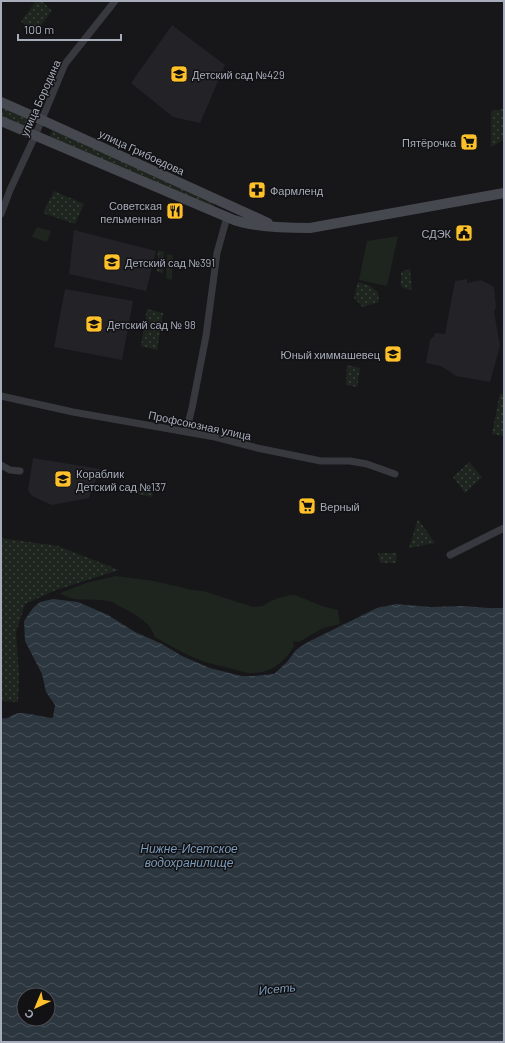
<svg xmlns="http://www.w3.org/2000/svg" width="505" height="1043" font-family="Barlow,sans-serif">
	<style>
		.built { fill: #232327 }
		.grass { fill: #1d251e }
		.park { fill: url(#park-dots) }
		.water { fill: url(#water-waves); fill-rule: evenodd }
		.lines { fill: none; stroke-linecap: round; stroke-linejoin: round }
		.street { stroke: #38393f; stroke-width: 7 }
		.secondary { stroke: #46484f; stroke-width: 10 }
		.labels { text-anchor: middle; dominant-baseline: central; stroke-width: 3; stroke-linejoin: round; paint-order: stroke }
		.poi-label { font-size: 11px; fill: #a8adbb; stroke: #121215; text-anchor: start }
		.street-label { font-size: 11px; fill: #a8adbb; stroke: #121215 }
		.water-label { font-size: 12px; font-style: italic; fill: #7c9ab9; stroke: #121215 }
	</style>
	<defs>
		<pattern id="park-dots" width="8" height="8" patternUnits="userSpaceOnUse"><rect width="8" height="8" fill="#1d251e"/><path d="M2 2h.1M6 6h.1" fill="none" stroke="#3b423d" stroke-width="1.8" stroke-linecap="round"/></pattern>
		<pattern id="water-waves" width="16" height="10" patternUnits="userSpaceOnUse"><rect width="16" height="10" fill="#2c363f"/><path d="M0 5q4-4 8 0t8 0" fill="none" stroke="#485059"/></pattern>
	</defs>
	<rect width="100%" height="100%" fill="#17171a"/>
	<path class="built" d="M 172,25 L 225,65 L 200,123 L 173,117 L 131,83 Z
		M 74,230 L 156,251 L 146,291 L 69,274 Z
		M 467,279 L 467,283 L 481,280 L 494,287 L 496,307 L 494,312 L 500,346 L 490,382 L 456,376 L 441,366 L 426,363 L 430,340 L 434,336 L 435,333 L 445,334 L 455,281 Z
		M 65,289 L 133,301 L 122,360 L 54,347 Z
		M 33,458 L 100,469 L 89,498 L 52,505 L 32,496 L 28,490 Z"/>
	<path class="grass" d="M 37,227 L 51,231 L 47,242 L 32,237 Z
		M 398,236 L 387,286 L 359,280 L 367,241 Z
		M 167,254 L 173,255 L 172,280 L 166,278 Z
		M 122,484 L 133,486 L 132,492 L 120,491 Z
		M 116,576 L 154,581 L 192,590 L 203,591 L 253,607 L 263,606 L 269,602 L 278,598 L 291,595 L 295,595 L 322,606 L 338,610 L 340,624 L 323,628 L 299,642 L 293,641 L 294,646 C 285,663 269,674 249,673 C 242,672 235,669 228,668 C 220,666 212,664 205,662 C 187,656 171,646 155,637 C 150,622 135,614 121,607 C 117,605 112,601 107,601 C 92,598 73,603 60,593 L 86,583 Z"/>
	<path class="park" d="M 36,1 L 42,1 L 52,11 L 34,34 L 21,21 Z
		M 1,105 L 30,117 L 26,127 L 1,117 Z
		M 503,109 L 503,140 L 491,147 L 491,111 Z
		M 53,128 L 215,201 L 213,207 L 49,138 Z
		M 54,191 L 84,204 L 75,224 L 43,213 Z
		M 158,250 L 164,252 L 163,273 L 157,272 Z
		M 410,269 L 412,290 L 401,287 L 401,272 Z
		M 358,282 L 370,286 L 378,292 L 379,302 L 363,307 L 354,298 Z
		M 147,309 L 163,313 L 157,350 L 141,346 Z
		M 347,365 L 360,368 L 357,387 L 346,385 Z
		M 500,393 L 504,395 L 504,436 L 492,434 Z
		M 469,462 L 482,477 L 465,493 L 453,477 Z
		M 134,487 L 153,491 L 152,497 L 134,493 Z
		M 418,519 L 435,543 L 409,548 Z
		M 1,538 L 58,546 L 119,570 L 56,590 L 25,604 L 16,632 L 19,676 L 18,702 L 1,701 Z
		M 378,553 L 397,553 L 396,563 L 380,563 Z"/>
	<path class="water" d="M 53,599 L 78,602 L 108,615 L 135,632 L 162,644 L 182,656 L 210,668 L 241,676 L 253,676 L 274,674 L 287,662 L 296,650 L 308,642 L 377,608 L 396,604 L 430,607 L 464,606 L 488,608 L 504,608 L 504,1042 L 1,1042 L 1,718 C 9,720 12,714 19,713 C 31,713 41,717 52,718 L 53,717 L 55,705 L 46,692 L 42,674 L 25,641 L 24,621 L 33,608 L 40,602 ZM 24,995 L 48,995 L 48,1019 L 24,1019 Z"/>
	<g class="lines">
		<path class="street" d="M 1,214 L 10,190 L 35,136 L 65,64 L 115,1
			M 1,396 L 73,412 L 215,437 L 257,448 L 321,461 L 350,461 L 367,464 L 395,474
			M 186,432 L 192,408 L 206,336 L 217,253 L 227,217
			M 1,465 L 10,470 L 20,471
			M 450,555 L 504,528"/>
		<path class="secondary" d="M 1,102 L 42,120 L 268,223
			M 1,121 L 234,220 C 254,227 289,228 310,228 L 504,193"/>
	</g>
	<defs>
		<g id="school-square" transform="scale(0.9)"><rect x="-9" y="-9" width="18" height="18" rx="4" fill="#ffc12a" stroke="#121215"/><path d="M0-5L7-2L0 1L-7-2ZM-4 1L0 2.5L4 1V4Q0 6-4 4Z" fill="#111"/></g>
		<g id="supermarket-square" transform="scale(0.9)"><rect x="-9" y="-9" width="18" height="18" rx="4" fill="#ffc12a" stroke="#121215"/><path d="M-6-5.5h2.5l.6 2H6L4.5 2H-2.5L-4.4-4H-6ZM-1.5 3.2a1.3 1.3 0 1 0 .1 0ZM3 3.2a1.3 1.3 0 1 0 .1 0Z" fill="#111"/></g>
		<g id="pharmacy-square" transform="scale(0.9)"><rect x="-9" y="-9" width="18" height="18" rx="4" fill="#ffc12a" stroke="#121215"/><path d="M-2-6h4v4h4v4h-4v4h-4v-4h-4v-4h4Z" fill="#111"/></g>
		<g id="restaurant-square" transform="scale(0.9)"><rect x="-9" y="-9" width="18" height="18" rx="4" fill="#ffc12a" stroke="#121215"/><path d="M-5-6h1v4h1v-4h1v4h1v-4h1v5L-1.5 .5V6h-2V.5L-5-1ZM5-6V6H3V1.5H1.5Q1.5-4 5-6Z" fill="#111"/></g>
		<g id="civic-square" transform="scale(0.9)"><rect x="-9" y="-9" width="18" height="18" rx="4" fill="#ffc12a" stroke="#121215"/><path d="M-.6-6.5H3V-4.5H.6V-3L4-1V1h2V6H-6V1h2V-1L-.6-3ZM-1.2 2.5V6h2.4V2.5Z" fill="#111"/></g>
	</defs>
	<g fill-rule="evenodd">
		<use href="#school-square" x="179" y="74"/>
		<use href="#supermarket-square" x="469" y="142"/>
		<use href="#pharmacy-square" x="257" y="190"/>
		<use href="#restaurant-square" x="175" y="211"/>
		<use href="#civic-square" x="464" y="233"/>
		<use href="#school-square" x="112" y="262"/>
		<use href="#school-square" x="94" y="324"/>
		<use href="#school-square" x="393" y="354"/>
		<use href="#school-square" x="63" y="479"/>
		<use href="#supermarket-square" x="307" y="506"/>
	</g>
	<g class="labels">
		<g class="poi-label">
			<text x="192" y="74">Детский сад №429</text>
			<text x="456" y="142" text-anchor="end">Пятёрочка</text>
			<text x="270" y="190">Фармленд</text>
			<text x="162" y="205" text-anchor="end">Советская<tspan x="162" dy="13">пельменная</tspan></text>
			<text x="451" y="233" text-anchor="end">СДЭК</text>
			<text x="125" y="262">Детский сад №391</text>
			<text x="107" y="324">Детский сад № 98</text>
			<text x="380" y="354" text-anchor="end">Юный химмашевец</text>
			<text x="76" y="473">Кораблик<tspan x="76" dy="13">Детский сад №137</tspan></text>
			<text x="320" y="506">Верный</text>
		</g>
		<g class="street-label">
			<text transform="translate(40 98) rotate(-66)">улица Бородина</text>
			<text transform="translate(142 152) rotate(25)">улица Грибоедова</text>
			<text transform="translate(200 425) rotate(12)">Профсоюзная улица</text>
		</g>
		<g class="water-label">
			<text x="189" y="848">Нижне-Исетское<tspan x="189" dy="14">водохранилище</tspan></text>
			<text transform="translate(277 988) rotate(-6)">Исеть</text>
		</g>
	</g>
	<rect width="505" height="1043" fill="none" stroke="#a8adbb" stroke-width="4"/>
	<g transform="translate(36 1007) rotate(224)"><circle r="19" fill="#121215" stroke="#4e5057"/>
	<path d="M0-3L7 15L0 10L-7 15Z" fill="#ffc12a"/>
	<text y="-6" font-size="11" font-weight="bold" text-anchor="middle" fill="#a8adbb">С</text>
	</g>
	<path d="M18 34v6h103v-6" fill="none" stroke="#a8adbb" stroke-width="2"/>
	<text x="24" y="34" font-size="12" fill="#a8adbb" stroke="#121215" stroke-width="3" paint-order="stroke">100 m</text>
</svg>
